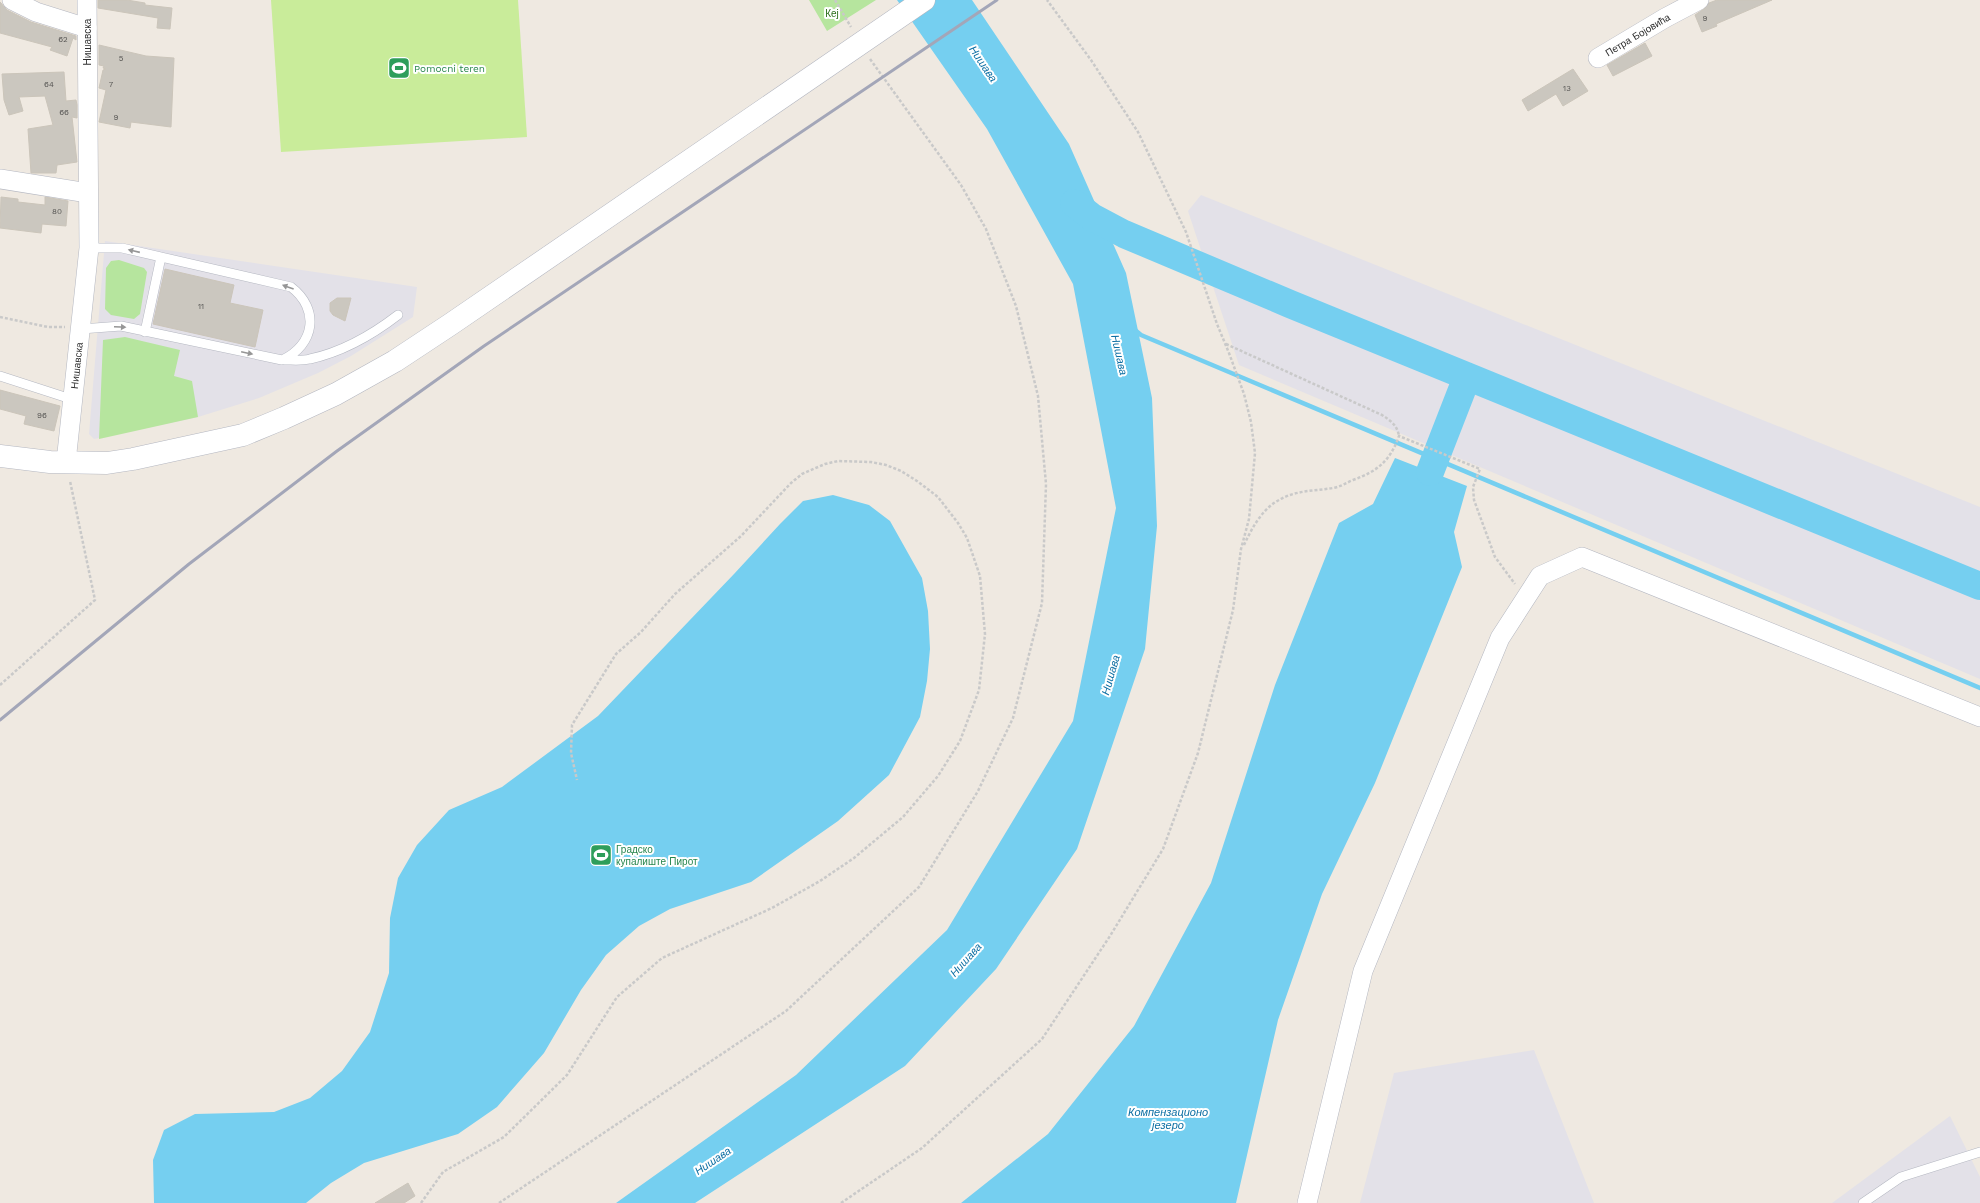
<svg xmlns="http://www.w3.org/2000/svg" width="1980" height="1203" font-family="'Work Sans',sans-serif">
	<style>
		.industrial { fill: #e3e1e8 }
		.green { fill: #b6e59e }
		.pitch { fill: #c9ec9a }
		.water { fill: #75cff0 }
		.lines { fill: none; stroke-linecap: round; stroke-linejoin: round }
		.stream { stroke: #75cff0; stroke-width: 4.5 }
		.river { stroke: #75cff0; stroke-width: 28 }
		.building { fill: #cbc7bf; stroke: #cbc5ba }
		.lane-casing { stroke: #b4b7c1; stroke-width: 10 }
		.street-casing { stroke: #b4b7c1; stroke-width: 20 }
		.secondary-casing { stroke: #b4b7c1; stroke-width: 23 }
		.path { stroke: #c9c9c9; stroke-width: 2.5; stroke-dasharray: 3 2; stroke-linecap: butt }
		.lane { stroke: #fff; stroke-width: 9 }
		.street { stroke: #fff; stroke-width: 19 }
		.secondary { stroke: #fff; stroke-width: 22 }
		.rail { stroke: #a3a6b8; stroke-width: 3 }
		.oneway { fill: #969696 }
		.labels { text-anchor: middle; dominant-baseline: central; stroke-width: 4; stroke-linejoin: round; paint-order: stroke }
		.number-label { font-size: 8px; fill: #555452 }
		.park-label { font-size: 10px; fill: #2c6e1b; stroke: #fff }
		.street-label { font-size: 10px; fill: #2e2e2e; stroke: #fff }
		.leisure-label { font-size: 10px; fill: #27864d; stroke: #fff; text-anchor: start }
		.water-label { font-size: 11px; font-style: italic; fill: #0d6fa3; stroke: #fff }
	</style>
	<rect width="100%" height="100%" fill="#efe9e1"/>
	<path class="industrial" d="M 1201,195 L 1980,507 L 1980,679 L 1239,365 L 1188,211 Z
		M 105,241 L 417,287 L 413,317 L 351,356 L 318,373 L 259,398 L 198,417 L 94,439 L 89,434 Z
		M 1534,1050 L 1594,1203 L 1360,1203 L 1394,1073 Z
		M 1950,1116 L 1980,1177 L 1980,1203 L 1832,1203 Z"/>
	<path class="green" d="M 809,0 L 876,0 L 827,31 Z
		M 119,260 L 144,268 L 147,272 L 140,314 L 134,319 L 111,315 L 105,309 L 106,268 L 111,261 Z
		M 125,337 L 180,350 L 174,376 L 192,381 L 198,417 L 99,439 L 103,340 Z"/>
	<path class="pitch" d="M 271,0 L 518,0 L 527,137 L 281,152 Z"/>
	<path class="water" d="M 897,0 L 972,0 L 1069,144 L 1126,273 L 1152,398 L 1157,526 L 1145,649 L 1077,849 L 996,969 L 905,1066 L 695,1203 L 616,1203 L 796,1075 L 947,930 L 1073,721 L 1116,508 L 1073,284 L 987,129 Z
		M 1395,458 L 1467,486 L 1454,532 L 1462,567 L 1375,783 L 1322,894 L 1278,1020 L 1236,1203 L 961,1203 L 1048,1134 L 1134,1026 L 1211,883 L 1275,685 L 1339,523 L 1373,504 Z
		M 833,495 L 869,505 L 890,521 L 922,578 L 928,611 L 930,649 L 927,681 L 920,717 L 889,775 L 838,821 L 751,882 L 670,909 L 639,926 L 606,955 L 581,990 L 544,1053 L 497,1107 L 458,1134 L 364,1163 L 331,1183 L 306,1203 L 154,1203 L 153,1160 L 164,1130 L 195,1114 L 274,1112 L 310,1098 L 342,1071 L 370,1032 L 389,973 L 390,918 L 398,878 L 417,845 L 449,810 L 502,787 L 598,716 L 734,574 L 780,524 L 803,501 Z"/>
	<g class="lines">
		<path class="stream" d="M 1135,330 L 1141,335 L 1980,688"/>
		<path class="river" d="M 1074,203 L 1092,217 L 1124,234 L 1290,304 L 1980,586
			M 1430,472 L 1467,377"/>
	</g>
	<path class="building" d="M 98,0 L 127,0 L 145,3 L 145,5 L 172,8 L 170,29 L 157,28 L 158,18 L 98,8 Z
		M 1717,0 L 1772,0 L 1716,24 L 1717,26 L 1702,32 L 1695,15 L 1704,9 L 1709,3 Z
		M 0,2 L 7,10 L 31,22 L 76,36 L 76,40 L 73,38 L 67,56 L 50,50 L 52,47 L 0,33 Z
		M 1645,43 L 1652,56 L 1613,76 L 1607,65 Z
		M 99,45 L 146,56 L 174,58 L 171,127 L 131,122 L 130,128 L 99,122 L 106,90 L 99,88 L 103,70 L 106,69 L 103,68 L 104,66 L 99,65 Z
		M 1573,69 L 1588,91 L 1563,106 L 1556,94 L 1528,111 L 1522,100 Z
		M 64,72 L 66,101 L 76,100 L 77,105 L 77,118 L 72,117 L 77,162 L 57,165 L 56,173 L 31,173 L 28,129 L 53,125 L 45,96 L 19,97 L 23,111 L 9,115 L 4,100 L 2,74 Z
		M 1,197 L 18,199 L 18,202 L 45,205 L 45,197 L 68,201 L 66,226 L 42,224 L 41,233 L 0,228 Z
		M 165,269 L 234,285 L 230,303 L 263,310 L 255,347 L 153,324 Z
		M 337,298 L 351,298 L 345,321 L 333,315 L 330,311 L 330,303 Z
		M 0,390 L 60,406 L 54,431 L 24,424 L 26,416 L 0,409 Z
		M 408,1183 L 415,1196 L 404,1203 L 375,1203 Z"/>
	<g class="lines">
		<g class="lane-casing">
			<path id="lane" d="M 81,329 L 121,326 L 282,360 C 315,345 320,309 291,287 L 122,248 L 89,248
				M 145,332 L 161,257
				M 285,360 C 293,360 302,361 310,359 C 342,352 372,335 398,315
				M 0,376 L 74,400
				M 1863,1203 L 1901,1177 L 1980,1152"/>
		</g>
		<g class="street-casing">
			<g id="street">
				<path d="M 12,0 L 36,12 L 87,28"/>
				<path id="s1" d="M 1598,58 L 1665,18 L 1699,0"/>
				<path d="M 0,179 L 88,193"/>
				<path id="s2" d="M 66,462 L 89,248 L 87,0"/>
				<path d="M 1307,1203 L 1363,971 L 1500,638 L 1540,576 L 1582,557 L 1980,717"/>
			</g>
		</g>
		<g class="secondary-casing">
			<path id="secondary" d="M 0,456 L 50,462 L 107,463 L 133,459 L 243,435 L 284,418 L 336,394 L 395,361 L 451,324 L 924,0"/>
		</g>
		<path class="path" d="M 835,0 L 851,27
			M 0,317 L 48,327 L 65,327
			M 1226,344 L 1382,415 C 1391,421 1397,425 1399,436
			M 1244,545 C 1252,528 1262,509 1279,500 C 1296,490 1315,491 1333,488 C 1340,487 1346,483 1353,480 C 1378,471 1390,461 1399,436 L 1480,469 L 1473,487 L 1474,500 L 1495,557 L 1515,584
			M 0,685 L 95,600 L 70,481
			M 421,1203 L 443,1172 L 504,1137 L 567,1075 L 617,997 L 662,958 L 772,908 L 820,881 L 854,858 L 903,817 L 938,776 L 960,741 L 979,690 L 985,634 L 980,576 L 967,538 L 958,523 L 938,497 L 917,481 L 901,471 L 886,465 L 871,462 L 838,461 L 825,464 L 802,474 L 791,483 L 741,536 L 675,594 L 641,632 L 616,654 L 572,725 L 571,753 L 577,780
			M 499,1203 L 786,1011 L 919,887 L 978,791 L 1013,718 L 1042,603 L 1046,484 L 1038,396 L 1016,306 L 986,229 L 961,185 L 870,59
			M 841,1203 L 922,1148 L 1042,1039 L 1110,936 L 1163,849 L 1198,753 L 1233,610 L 1241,549 L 1249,519 L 1255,453 L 1251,422 L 1244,394 L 1229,353 L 1217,324 L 1186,232 L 1138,132 L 1091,60 L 1047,0"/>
		<use href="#lane" class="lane"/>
		<use href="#street" class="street"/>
		<use href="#secondary" class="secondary"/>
		<path class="rail" d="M 0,720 L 189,564 L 337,451 L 484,346 L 997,0"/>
	</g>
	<defs><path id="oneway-solid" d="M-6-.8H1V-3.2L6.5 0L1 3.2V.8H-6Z"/></defs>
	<g class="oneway">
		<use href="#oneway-solid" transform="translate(134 251) rotate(-167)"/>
		<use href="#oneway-solid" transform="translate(288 287) rotate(-160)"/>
		<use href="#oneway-solid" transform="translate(120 327) rotate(3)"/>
		<use href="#oneway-solid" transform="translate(247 353) rotate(12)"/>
	</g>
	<defs>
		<g id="stadium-square" transform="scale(1.15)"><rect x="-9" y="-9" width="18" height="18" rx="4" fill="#2e9e5b" stroke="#fff"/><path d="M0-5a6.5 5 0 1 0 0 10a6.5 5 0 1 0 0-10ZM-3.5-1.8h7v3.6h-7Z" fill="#fff"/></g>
	</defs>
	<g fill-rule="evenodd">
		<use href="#stadium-square" x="399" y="68"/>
		<use href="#stadium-square" x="601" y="855"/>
	</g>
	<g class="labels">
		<g class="number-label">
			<text x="1705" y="18">9</text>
			<text x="63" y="39">62</text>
			<text x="121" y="58">5</text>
			<text x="49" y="84">64</text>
			<text x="111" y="84">7</text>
			<text x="1567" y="88">13</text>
			<text x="64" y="112">66</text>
			<text x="116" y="117">9</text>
			<text x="57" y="211">80</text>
			<text x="201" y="306">11</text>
			<text x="42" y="415">96</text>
		</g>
		<g class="park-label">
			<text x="832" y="13">Кеј</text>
		</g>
		<g class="street-label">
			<text stroke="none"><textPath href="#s1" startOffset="46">Петра Бојовића</textPath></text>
			<text transform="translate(87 42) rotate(-90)">Нишавска</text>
			<text stroke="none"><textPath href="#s2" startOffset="97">Нишавска</textPath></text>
		</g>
		<g class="leisure-label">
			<text x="414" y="68">Pomocni teren</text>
			<text x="616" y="849">Градско<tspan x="616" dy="12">купалиште Пирот</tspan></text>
		</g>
		<g class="water-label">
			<text transform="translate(983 64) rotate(56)">Нишава</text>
			<text transform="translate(1119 355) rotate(77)">Нишава</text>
			<text transform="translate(1111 675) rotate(-74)">Нишава</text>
			<text transform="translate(966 960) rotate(-48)">Нишава</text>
			<text x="1168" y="1112">Компензационо<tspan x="1168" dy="13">језеро</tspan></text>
			<text transform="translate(713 1161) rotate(-34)">Нишава</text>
		</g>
	</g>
</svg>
